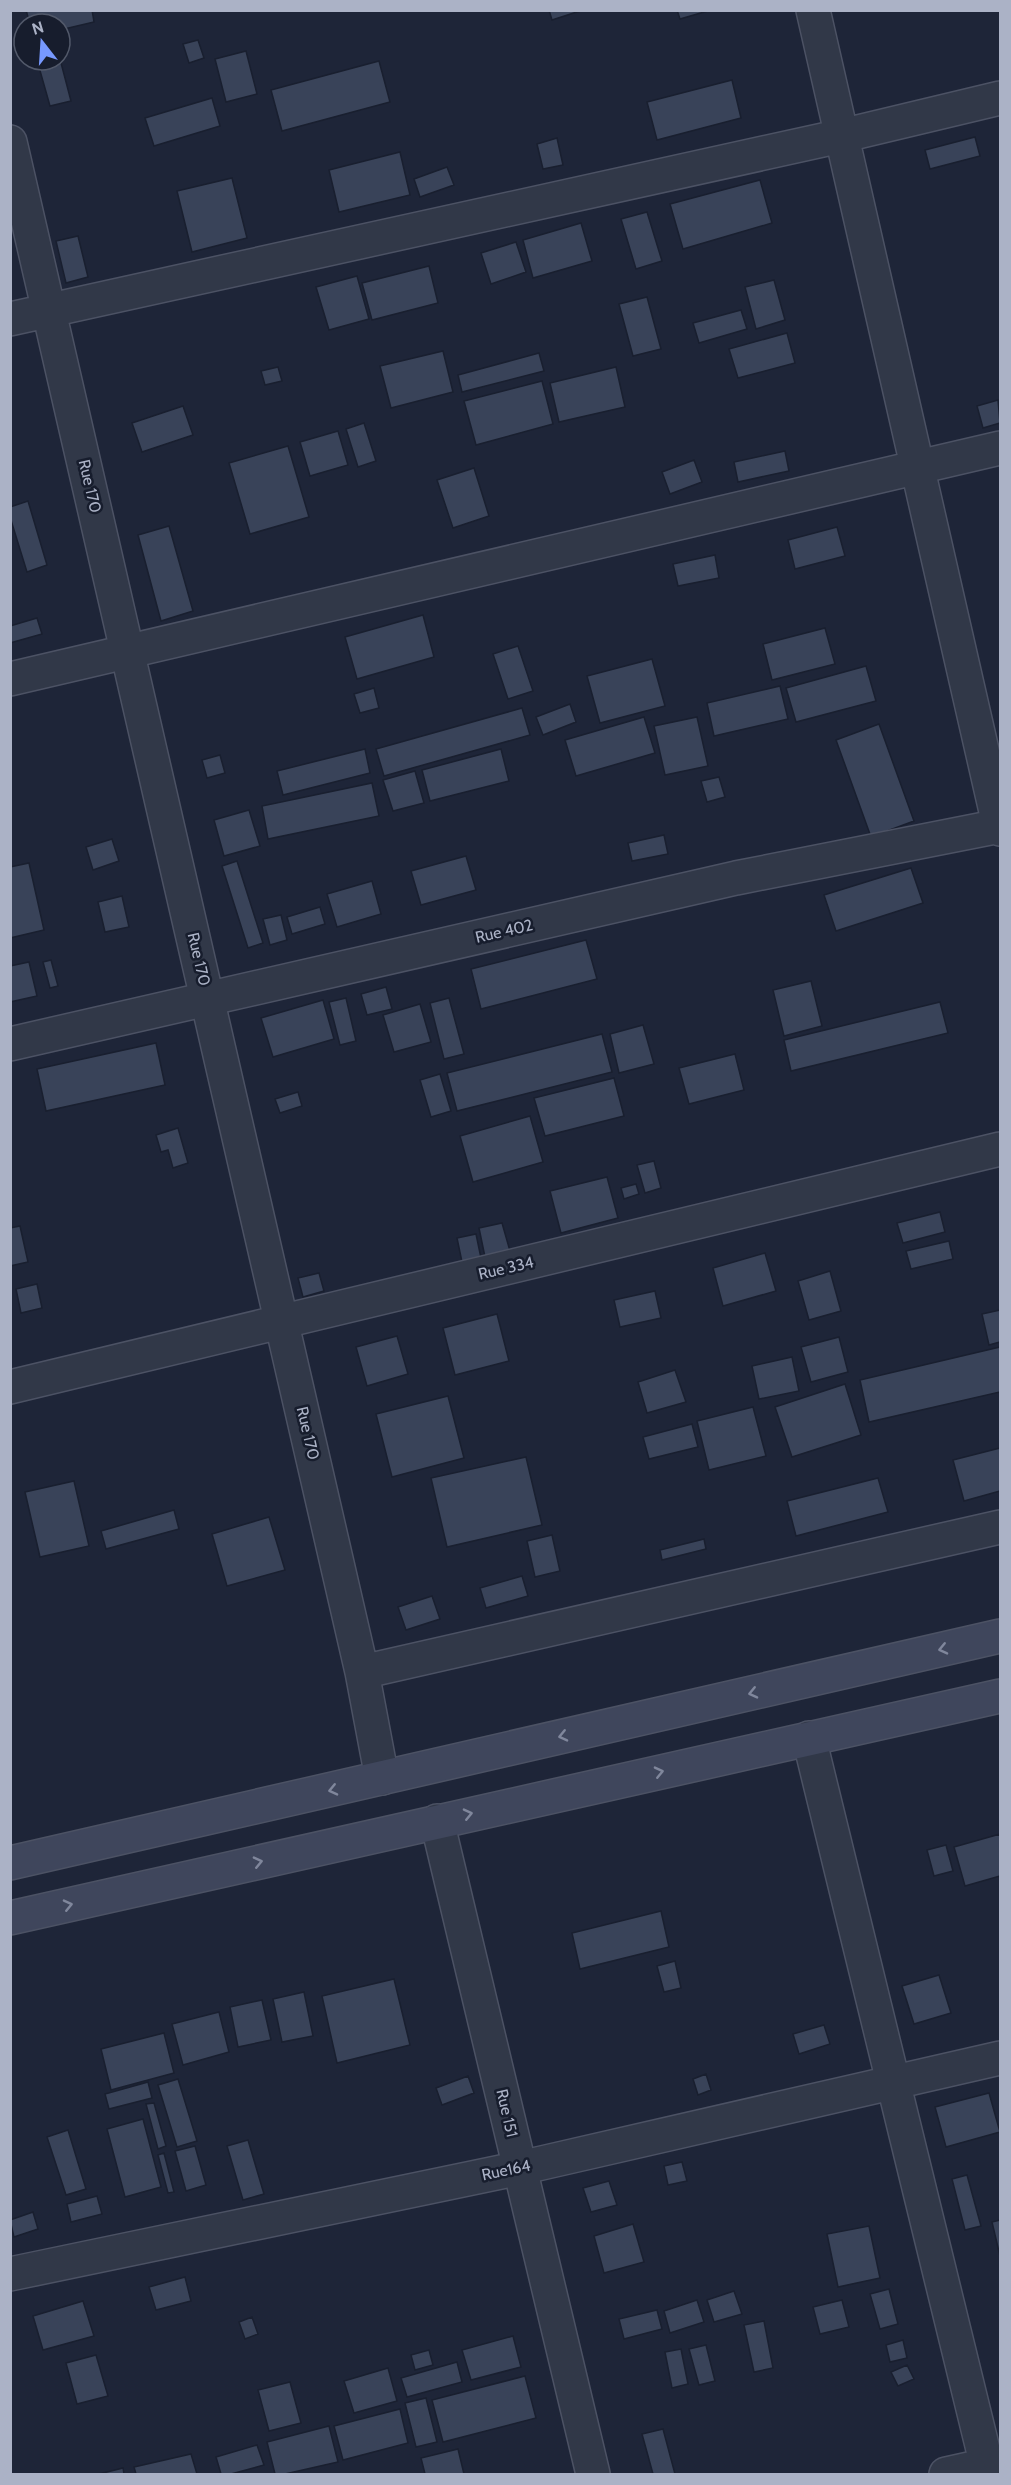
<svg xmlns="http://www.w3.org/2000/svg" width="1011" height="2485" font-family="Cabin,sans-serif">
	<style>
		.building { fill: #394359; stroke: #191f2f; stroke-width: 1.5 }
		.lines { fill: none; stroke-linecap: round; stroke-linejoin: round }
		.minor-casing { stroke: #4c5264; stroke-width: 36 }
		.secondary-casing { stroke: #4c5264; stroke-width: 36 }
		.minor { stroke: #313848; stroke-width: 33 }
		.secondary { stroke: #3f465c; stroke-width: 33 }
		.oneway { stroke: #80879c }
		.labels { text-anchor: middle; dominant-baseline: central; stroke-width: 5; stroke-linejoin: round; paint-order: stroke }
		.street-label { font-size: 16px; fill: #abb2c6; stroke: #171d2d }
	</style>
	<rect width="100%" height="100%" fill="#1e2538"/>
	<path class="building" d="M 26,10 L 92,10 L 94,22 L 60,30 L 60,24 L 30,24 Z
		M 549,10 L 583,10 L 552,20 Z
		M 677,10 L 711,10 L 680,19 Z
		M 198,40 L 204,58 L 189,63 L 183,44 Z
		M 246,51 L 257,94 L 226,102 L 215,59 Z
		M 60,59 L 71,101 L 50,106 L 37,60 Z
		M 379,61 L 390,102 L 282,131 L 271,90 Z
		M 732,80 L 741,118 L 657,140 L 647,102 Z
		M 212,98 L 220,126 L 154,146 L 145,118 Z
		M 975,137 L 980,156 L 930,169 L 925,150 Z
		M 557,138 L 563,165 L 543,169 L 537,144 Z
		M 400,152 L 410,195 L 339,212 L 329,170 Z
		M 447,167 L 454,185 L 420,197 L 414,179 Z
		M 232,178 L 247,238 L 192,252 L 177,191 Z
		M 760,180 L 772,223 L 683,249 L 670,204 Z
		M 647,212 L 662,261 L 636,269 L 621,219 Z
		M 581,223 L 592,261 L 533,278 L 523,240 Z
		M 78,236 L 88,277 L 66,283 L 56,241 Z
		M 516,242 L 526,272 L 491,284 L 481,253 Z
		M 429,266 L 438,303 L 372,320 L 362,283 Z
		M 357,276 L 369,319 L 329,330 L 316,287 Z
		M 774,280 L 785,320 L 756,329 L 745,287 Z
		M 647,297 L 661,349 L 633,356 L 619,304 Z
		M 741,310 L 747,329 L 699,343 L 693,323 Z
		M 787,333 L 795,363 L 738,378 L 729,349 Z
		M 443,351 L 453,392 L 391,408 L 380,366 Z
		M 539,353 L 544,371 L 462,392 L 458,375 Z
		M 278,367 L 282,381 L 265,385 L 261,371 Z
		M 616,367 L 625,407 L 559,422 L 550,383 Z
		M 542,381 L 553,424 L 476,445 L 464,401 Z
		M 998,400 L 1000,423 L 983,428 L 977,406 Z
		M 183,406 L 193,435 L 142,452 L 132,423 Z
		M 364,423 L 376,461 L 358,467 L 346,429 Z
		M 338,431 L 348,465 L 310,476 L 300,442 Z
		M 288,446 L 309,517 L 250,534 L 229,463 Z
		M 785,451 L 789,471 L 738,482 L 734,462 Z
		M 694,460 L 702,482 L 670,494 L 662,472 Z
		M 474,468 L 489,516 L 453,528 L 437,480 Z
		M 28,501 L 47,565 L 27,572 L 10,517 L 10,507 Z
		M 169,526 L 193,611 L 161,621 L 138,535 Z
		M 837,527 L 845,556 L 795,569 L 788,540 Z
		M 715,555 L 719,578 L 678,586 L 673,564 Z
		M 423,615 L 434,657 L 357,679 L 345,637 Z
		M 37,618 L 42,634 L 10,643 L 10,626 Z
		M 825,628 L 835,664 L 772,680 L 763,644 Z
		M 518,646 L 533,691 L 508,699 L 493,654 Z
		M 652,659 L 665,706 L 600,723 L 587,676 Z
		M 866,666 L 876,701 L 796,722 L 786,688 Z
		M 780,686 L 788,719 L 714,736 L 707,703 Z
		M 374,688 L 379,708 L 360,713 L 354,694 Z
		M 570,704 L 576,722 L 543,735 L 536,717 Z
		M 522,708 L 530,735 L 384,776 L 376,749 Z
		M 644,717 L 655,753 L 576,776 L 565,740 Z
		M 697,717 L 708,766 L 665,775 L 654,726 Z
		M 879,724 L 914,821 L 871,837 L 836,740 Z
		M 365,749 L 370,773 L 283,795 L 277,771 Z
		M 501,749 L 509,781 L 430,801 L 422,770 Z
		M 220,755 L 225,773 L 207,778 L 202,760 Z
		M 415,771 L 424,803 L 393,811 L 383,780 Z
		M 719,777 L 725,797 L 707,802 L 701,781 Z
		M 372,783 L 379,816 L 268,839 L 262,806 Z
		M 249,810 L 260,846 L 224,856 L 214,820 Z
		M 664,835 L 668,854 L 632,861 L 628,843 Z
		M 112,839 L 119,861 L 93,870 L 86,847 Z
		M 466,856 L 476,890 L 421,905 L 411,871 Z
		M 237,861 L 263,943 L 248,948 L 222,866 Z
		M 29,863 L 44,930 L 10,938 L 10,867 Z
		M 911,868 L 923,903 L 836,931 L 824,895 Z
		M 372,881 L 381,914 L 337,927 L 327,894 Z
		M 122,896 L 129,927 L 105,932 L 98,902 Z
		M 320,907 L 325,924 L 292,934 L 287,917 Z
		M 281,915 L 287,940 L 270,945 L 263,919 Z
		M 586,940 L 597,979 L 481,1009 L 471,969 Z
		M 51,960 L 58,986 L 50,988 L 43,962 Z
		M 29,962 L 37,996 L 10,1002 L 10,966 Z
		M 811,981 L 822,1026 L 784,1036 L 773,990 Z
		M 386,987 L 392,1009 L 367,1015 L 361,994 Z
		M 346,998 L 356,1041 L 340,1045 L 329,1002 Z
		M 449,998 L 464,1054 L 444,1059 L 430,1003 Z
		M 323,1000 L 334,1039 L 273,1057 L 261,1018 Z
		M 940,1002 L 948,1033 L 791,1071 L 784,1040 Z
		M 420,1004 L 431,1042 L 394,1052 L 383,1015 Z
		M 643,1025 L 654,1064 L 619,1073 L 610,1034 Z
		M 602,1034 L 612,1072 L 457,1111 L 447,1073 Z
		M 156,1043 L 165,1085 L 46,1111 L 37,1069 Z
		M 735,1054 L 744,1090 L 689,1104 L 679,1068 Z
		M 440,1074 L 451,1111 L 431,1117 L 420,1080 Z
		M 614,1078 L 624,1116 L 545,1136 L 534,1098 Z
		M 298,1092 L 302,1106 L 280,1113 L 275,1099 Z
		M 530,1116 L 543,1162 L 473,1182 L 460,1136 Z
		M 178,1128 L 188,1163 L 173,1168 L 168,1150 L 161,1152 L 156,1135 Z
		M 654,1161 L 661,1188 L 645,1193 L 637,1165 Z
		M 607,1177 L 618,1218 L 561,1233 L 550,1191 Z
		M 636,1184 L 639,1194 L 624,1199 L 621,1188 Z
		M 940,1212 L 945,1232 L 903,1243 L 897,1223 Z
		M 502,1223 L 510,1251 L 485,1257 L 479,1228 Z
		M 20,1226 L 28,1262 L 10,1266 L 10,1228 Z
		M 476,1234 L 481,1258 L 462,1262 L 457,1238 Z
		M 949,1241 L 953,1259 L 911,1269 L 906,1251 Z
		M 765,1253 L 776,1291 L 723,1306 L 713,1268 Z
		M 830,1271 L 841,1311 L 809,1320 L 798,1281 Z
		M 319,1273 L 324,1291 L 303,1297 L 298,1278 Z
		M 37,1284 L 42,1308 L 21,1313 L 16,1289 Z
		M 655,1291 L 661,1318 L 620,1327 L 614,1300 Z
		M 1000,1310 L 1000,1342 L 989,1345 L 982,1314 Z
		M 497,1314 L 509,1361 L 455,1375 L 443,1328 Z
		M 397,1336 L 408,1374 L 367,1386 L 356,1347 Z
		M 839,1337 L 848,1372 L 811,1382 L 801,1347 Z
		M 1000,1347 L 1000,1392 L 869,1422 L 860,1380 Z
		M 792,1357 L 799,1391 L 759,1399 L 752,1366 Z
		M 675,1370 L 686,1402 L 647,1413 L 638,1382 Z
		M 845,1384 L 861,1435 L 792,1457 L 775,1407 Z
		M 448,1396 L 464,1458 L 392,1477 L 376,1414 Z
		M 753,1407 L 766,1456 L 709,1470 L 697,1421 Z
		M 692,1424 L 698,1447 L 649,1459 L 643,1437 Z
		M 1000,1448 L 1000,1491 L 964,1501 L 953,1460 Z
		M 526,1457 L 542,1525 L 447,1547 L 431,1478 Z
		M 878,1478 L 888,1512 L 796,1536 L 787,1501 Z
		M 74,1481 L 89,1546 L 40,1557 L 25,1492 Z
		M 174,1510 L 179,1529 L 106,1549 L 101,1531 Z
		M 269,1517 L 285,1570 L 227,1586 L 212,1534 Z
		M 552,1535 L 560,1571 L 535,1577 L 527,1541 Z
		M 704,1539 L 706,1549 L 662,1560 L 660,1550 Z
		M 522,1576 L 528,1596 L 486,1608 L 480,1588 Z
		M 432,1596 L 440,1619 L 406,1630 L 398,1607 Z
		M 1000,1834 L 1000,1876 L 965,1886 L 954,1847 Z
		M 946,1845 L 953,1871 L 934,1876 L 927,1850 Z
		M 661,1911 L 669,1947 L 580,1969 L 572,1933 Z
		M 675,1961 L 681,1988 L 664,1992 L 657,1966 Z
		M 939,1975 L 951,2013 L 914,2024 L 902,1986 Z
		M 394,1979 L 410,2045 L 337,2063 L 322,1996 Z
		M 304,1992 L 313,2036 L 282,2042 L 273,1999 Z
		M 262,2000 L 271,2040 L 238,2047 L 230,2007 Z
		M 219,2012 L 229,2052 L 183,2065 L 172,2024 Z
		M 824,2025 L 830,2044 L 799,2054 L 793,2034 Z
		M 164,2033 L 174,2073 L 111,2090 L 101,2049 Z
		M 706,2074 L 711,2090 L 698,2095 L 693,2079 Z
		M 468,2076 L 474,2093 L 442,2105 L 436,2088 Z
		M 178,2079 L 197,2141 L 177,2147 L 158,2085 Z
		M 148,2082 L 152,2098 L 109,2109 L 105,2094 Z
		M 989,2093 L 1000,2132 L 946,2147 L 935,2107 Z
		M 154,2103 L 166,2146 L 158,2149 L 146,2104 Z
		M 143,2119 L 161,2187 L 125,2197 L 107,2129 Z
		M 68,2130 L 86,2189 L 66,2195 L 47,2137 Z
		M 248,2140 L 264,2194 L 243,2200 L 227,2146 Z
		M 195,2146 L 206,2185 L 186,2191 L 175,2151 Z
		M 164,2153 L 174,2192 L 168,2193 L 158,2155 Z
		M 682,2162 L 687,2181 L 668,2185 L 664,2166 Z
		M 967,2175 L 981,2226 L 965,2230 L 952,2179 Z
		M 609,2181 L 617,2205 L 591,2212 L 583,2188 Z
		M 97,2196 L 102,2214 L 71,2222 L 67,2204 Z
		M 33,2212 L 38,2229 L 14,2237 L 10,2220 Z
		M 1000,2220 L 1000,2256 L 992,2222 Z
		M 633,2224 L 644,2262 L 604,2273 L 594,2236 Z
		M 869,2226 L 880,2278 L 838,2287 L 827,2234 Z
		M 185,2277 L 191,2301 L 156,2310 L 149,2287 Z
		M 889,2289 L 898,2324 L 880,2329 L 870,2294 Z
		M 734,2291 L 742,2314 L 714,2322 L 707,2300 Z
		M 697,2300 L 704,2322 L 670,2333 L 664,2311 Z
		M 842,2300 L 849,2327 L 820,2334 L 813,2307 Z
		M 83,2301 L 94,2336 L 43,2350 L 33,2316 Z
		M 657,2310 L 662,2329 L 624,2339 L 619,2319 Z
		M 252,2317 L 258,2334 L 245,2339 L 239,2322 Z
		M 764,2321 L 773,2368 L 754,2372 L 744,2325 Z
		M 513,2336 L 521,2367 L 471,2380 L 462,2350 Z
		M 903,2340 L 907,2358 L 890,2362 L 886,2345 Z
		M 706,2345 L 715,2381 L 699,2385 L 689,2349 Z
		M 681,2349 L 688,2384 L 672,2388 L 665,2352 Z
		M 429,2350 L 433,2365 L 415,2370 L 411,2355 Z
		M 96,2355 L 108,2396 L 77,2404 L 66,2363 Z
		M 457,2362 L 462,2382 L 407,2397 L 401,2378 Z
		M 907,2365 L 914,2379 L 898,2386 L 891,2372 Z
		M 388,2368 L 397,2401 L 354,2413 L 344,2381 Z
		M 525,2376 L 536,2418 L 443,2442 L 432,2400 Z
		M 290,2382 L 301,2423 L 269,2431 L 258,2390 Z
		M 426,2398 L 437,2442 L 416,2447 L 405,2403 Z
		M 400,2409 L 408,2443 L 343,2460 L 334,2426 Z
		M 329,2426 L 338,2462 L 285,2474 L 275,2474 L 267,2442 Z
		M 663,2429 L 675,2474 L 653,2474 L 642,2434 Z
		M 257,2445 L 264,2465 L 231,2474 L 221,2474 L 216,2457 Z
		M 458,2449 L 464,2474 L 425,2474 L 421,2458 Z
		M 191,2454 L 197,2474 L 136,2474 L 134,2467 Z
		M 123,2468 L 124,2474 L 99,2474 Z"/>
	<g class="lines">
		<g class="minor-casing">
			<path id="minor" d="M 813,10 L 1000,829
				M 10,142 L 362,1672 L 382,1778
				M 10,319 L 841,136 L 1000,98
				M 10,679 L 1000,448
				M 10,1044 L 736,878 L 1000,826
				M 10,1387 L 1000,1149
				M 362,1672 L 1000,1527
				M 809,1738 L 989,2474
				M 437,1821 L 593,2474
				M 10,2274 L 520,2168 L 1000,2058
				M 946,2474 L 1000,2462"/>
		</g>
		<g class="secondary-casing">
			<path id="secondary" d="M 10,1863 L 1000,1636
				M 10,1918 L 1000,1696"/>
		</g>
		<use href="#minor" class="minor"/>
		<use href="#secondary" class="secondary"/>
	</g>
	<defs><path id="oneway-chevron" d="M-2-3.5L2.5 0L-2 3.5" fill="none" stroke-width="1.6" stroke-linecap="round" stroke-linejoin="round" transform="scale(1.5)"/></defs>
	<g class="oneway">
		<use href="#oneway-chevron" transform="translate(943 1649) rotate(167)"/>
		<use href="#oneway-chevron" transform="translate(753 1693) rotate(167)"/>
		<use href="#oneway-chevron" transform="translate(563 1736) rotate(167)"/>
		<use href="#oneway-chevron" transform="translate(659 1772) rotate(-13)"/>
		<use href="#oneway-chevron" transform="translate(333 1790) rotate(167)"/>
		<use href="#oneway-chevron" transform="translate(468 1814) rotate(-13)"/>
		<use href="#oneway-chevron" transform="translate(258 1862) rotate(-13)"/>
		<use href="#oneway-chevron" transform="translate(68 1905) rotate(-13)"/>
	</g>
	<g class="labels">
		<g class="street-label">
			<text transform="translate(90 486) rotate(77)">Rue 170</text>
			<text transform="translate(504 931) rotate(-13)">Rue 402</text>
			<text transform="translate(199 959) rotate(77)">Rue 170</text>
			<text transform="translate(506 1268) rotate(-13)">Rue 334</text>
			<text transform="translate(308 1433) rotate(77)">Rue 170</text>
			<text transform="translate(507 2113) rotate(77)">Rue 151</text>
			<text transform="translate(506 2170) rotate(-12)">Rue164</text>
		</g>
	</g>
	<rect width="1011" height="2485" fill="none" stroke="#abb2c6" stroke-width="24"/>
	<g transform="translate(42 42) rotate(343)"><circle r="28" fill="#171d2d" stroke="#52596a" stroke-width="1.5"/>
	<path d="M0-4.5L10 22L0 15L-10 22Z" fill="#7799ff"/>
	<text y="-9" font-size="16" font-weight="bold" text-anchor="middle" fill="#abb2c6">N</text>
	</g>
</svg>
